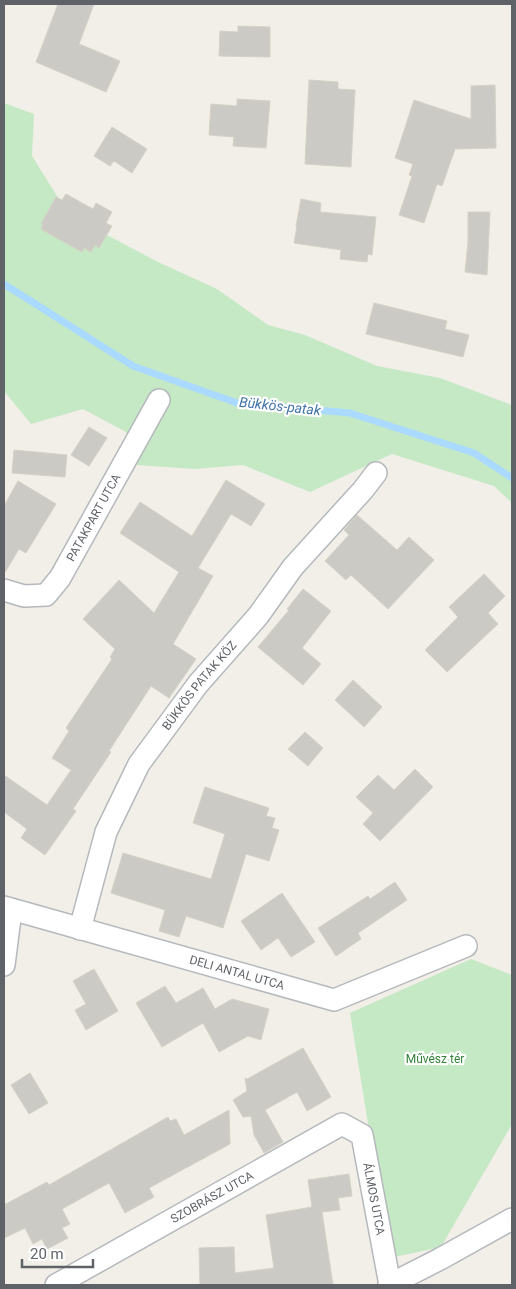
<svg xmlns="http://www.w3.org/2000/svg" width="516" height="1289" font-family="Roboto,sans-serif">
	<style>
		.green { fill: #c5e8c5 }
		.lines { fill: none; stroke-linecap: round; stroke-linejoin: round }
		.stream { stroke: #aadaff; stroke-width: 7 }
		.building { fill: #cccac5; stroke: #d6d1c6 }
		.street-casing { stroke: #b5b8bc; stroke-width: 24 }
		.street { stroke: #fff; stroke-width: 21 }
		.labels { text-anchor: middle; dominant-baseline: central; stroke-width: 4.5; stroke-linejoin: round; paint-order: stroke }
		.street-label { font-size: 12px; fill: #5f6368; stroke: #fff }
		.park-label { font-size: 12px; fill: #348238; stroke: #fff }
		.water-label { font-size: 14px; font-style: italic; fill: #4174aa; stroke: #fff }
	</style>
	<rect width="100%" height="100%" fill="#f1efe8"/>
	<path class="green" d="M 4,103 L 34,114 L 32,156 L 69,215 L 158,262 L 217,289 L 268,325 L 305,335 L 377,366 L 440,378 L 512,405 L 512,503 L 494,486 L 392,454 L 310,492 L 243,465 L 195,469 L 136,465 L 126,432 L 83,409 L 31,424 L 4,391 Z
		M 471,959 L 512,975 L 512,1124 L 441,1247 L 390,1258 L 350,1013 Z"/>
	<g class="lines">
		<path class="stream" d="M 4,284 L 133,366 L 237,403 L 350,413 L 474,453 L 512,478"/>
	</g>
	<path class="building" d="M 58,4 L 94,4 L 79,44 L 120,61 L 106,92 L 36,62 Z
		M 238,26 L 270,27 L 270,57 L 219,56 L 220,31 L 238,32 Z
		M 309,80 L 338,82 L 338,89 L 355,90 L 351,167 L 305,164 Z
		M 495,85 L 496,148 L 455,149 L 442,186 L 437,184 L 424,223 L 399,215 L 412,176 L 409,175 L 413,164 L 395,158 L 414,100 L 471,119 L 471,86 Z
		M 237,99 L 270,101 L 266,148 L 233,146 L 234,137 L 209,135 L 211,104 L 237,106 Z
		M 112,127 L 147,149 L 132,173 L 114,161 L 110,166 L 94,156 Z
		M 66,194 L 93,209 L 96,203 L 112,212 L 106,223 L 112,226 L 99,248 L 95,245 L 91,252 L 84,248 L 82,252 L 41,229 L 43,225 L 41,224 L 56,197 L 62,200 Z
		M 301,199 L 321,203 L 320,212 L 376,217 L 372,255 L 368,254 L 367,262 L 340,259 L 341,250 L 294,243 L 297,226 L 296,226 Z
		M 468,212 L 490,212 L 487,275 L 465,272 L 468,242 Z
		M 374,303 L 447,321 L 445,329 L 469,335 L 463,357 L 366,334 Z
		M 89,427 L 107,438 L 89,466 L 71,455 Z
		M 14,450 L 67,455 L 65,477 L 12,473 Z
		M 226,480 L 265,504 L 251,526 L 231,514 L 198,568 L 213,576 L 173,644 L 196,659 L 169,698 L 151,686 L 109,751 L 111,752 L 73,809 L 76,811 L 45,855 L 21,838 L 27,829 L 4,812 L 4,775 L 47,805 L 71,770 L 52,758 L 69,731 L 66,728 L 112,659 L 110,657 L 115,649 L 83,619 L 119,580 L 154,613 L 179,572 L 120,533 L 140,502 L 192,536 Z
		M 18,481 L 56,504 L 26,553 L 19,549 L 4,574 L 4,506 Z
		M 357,515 L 397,550 L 409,537 L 434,560 L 388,609 L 351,575 L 346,580 L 325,561 L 349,535 L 344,530 Z
		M 484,574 L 505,596 L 488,613 L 498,624 L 447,672 L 425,650 L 458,617 L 449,607 Z
		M 303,589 L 331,611 L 302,648 L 321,664 L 303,685 L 258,647 L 289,610 L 287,609 Z
		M 353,680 L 382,707 L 364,727 L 335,700 Z
		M 305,732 L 323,748 L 308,766 L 288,749 Z
		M 415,769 L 433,787 L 380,841 L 363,824 L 373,813 L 356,797 L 378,775 L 394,790 Z
		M 205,787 L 269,808 L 266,816 L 275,818 L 272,828 L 279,830 L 269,861 L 246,854 L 223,928 L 186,916 L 179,937 L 159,931 L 165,910 L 111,893 L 123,853 L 211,879 L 225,834 L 193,823 Z
		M 395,882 L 407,900 L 358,933 L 361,939 L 336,956 L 318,928 L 368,896 L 370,899 Z
		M 282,893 L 315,942 L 291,957 L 278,938 L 261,950 L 241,921 Z
		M 94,969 L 118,1011 L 86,1030 L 75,1010 L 86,1004 L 73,981 Z
		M 165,986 L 176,1003 L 203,988 L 215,1009 L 232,999 L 269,1009 L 261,1040 L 248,1036 L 219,1052 L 203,1023 L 162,1047 L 136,1003 Z
		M 303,1048 L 331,1097 L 307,1111 L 297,1092 L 265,1110 L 283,1142 L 264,1153 L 254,1135 L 251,1116 L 243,1117 L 233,1100 L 247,1091 L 245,1078 L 247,1079 Z
		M 30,1073 L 48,1103 L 29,1114 L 11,1085 Z
		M 229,1110 L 230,1144 L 149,1188 L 154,1197 L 125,1213 L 109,1183 L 62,1209 L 70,1224 L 62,1228 L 68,1238 L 47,1249 L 42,1239 L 33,1244 L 25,1228 L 4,1238 L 4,1205 L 47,1182 L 49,1185 L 168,1117 L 170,1121 L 176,1119 L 184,1135 Z
		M 349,1174 L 352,1196 L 338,1198 L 340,1210 L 322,1212 L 333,1285 L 200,1285 L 199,1248 L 234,1247 L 235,1273 L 274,1268 L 266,1215 L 312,1207 L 308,1180 Z"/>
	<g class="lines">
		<g class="street-casing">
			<g id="street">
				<path id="s1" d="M 4,590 L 24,596 L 46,595 L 60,578 L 159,400"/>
				<path id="s2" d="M 4,907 L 334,1000 L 466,946"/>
				<path id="s3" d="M 80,929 L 106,832 L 139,764 L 198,684 L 258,616 L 293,567 L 363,490 L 376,473"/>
				<path d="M 4,965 L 11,910"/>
				<path id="s4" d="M 56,1285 L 342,1124 L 362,1135 L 390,1285"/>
				<path d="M 389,1285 L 440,1259 L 512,1219"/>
			</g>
		</g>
		<use href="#street" class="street"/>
	</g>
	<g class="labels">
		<g class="street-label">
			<text stroke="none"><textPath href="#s1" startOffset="134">PATAKPART UTCA</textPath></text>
			<text stroke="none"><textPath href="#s3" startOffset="275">BÜKKÖS PATAK KÖZ</textPath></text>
			<text stroke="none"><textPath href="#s2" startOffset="242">DELI ANTAL UTCA</textPath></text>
			<text stroke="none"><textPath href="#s4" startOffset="179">SZOBRÁSZ UTCA</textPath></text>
			<text stroke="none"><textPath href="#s4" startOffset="416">ÁLMOS UTCA</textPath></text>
		</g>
		<g class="park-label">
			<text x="435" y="1059">Művész tér</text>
		</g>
		<g class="water-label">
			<text transform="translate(280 406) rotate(6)">Bükkös-patak</text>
		</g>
	</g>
	<rect width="516" height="1289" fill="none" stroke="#5f6368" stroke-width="10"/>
	<path d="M22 1259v8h71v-8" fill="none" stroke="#5f6368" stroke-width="2.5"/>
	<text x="30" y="1259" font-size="15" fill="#5f6368" stroke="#ffffff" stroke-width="4" paint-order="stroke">20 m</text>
</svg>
